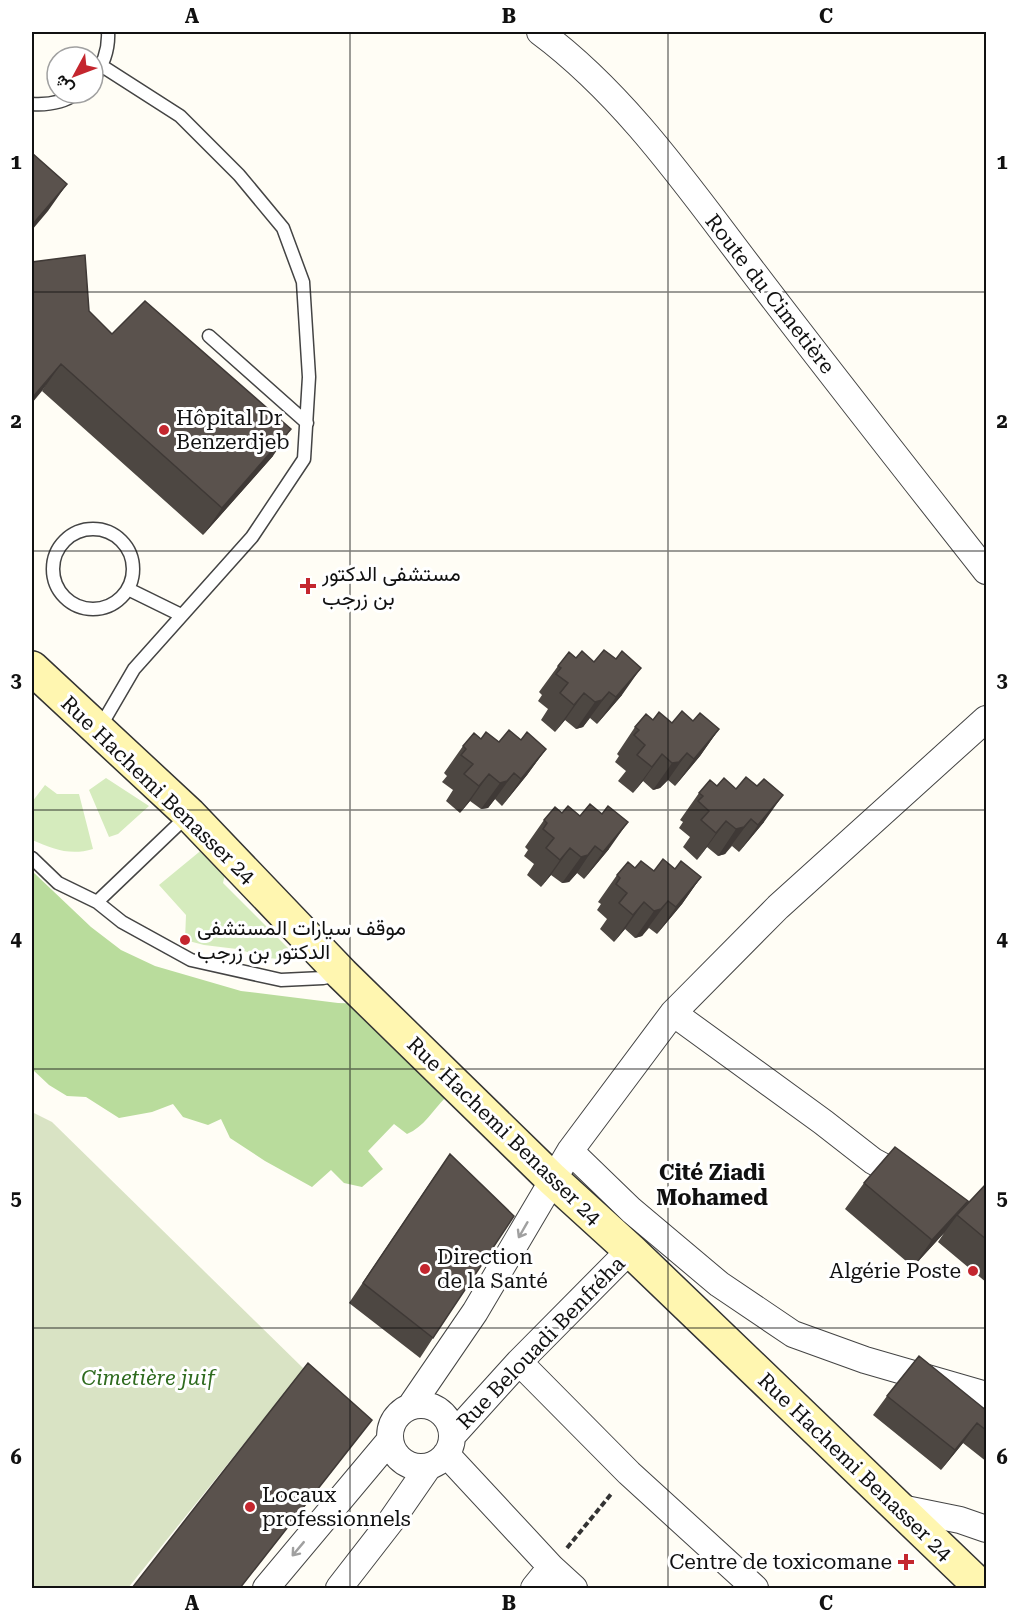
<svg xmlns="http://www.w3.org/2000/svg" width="1018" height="1620" font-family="'Roboto Serif',Vazirmatn,serif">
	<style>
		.green { fill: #d5ebbd }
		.forest { fill: #b9dc9c }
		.cemetery { fill: #d9e3c4 }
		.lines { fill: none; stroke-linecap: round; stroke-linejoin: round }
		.service-casing { stroke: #444; stroke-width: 15 }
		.minor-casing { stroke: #444; stroke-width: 28 }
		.secondary-casing { stroke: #333; stroke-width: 36 }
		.path { stroke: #333; stroke-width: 4; stroke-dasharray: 6 3; stroke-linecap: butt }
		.service { stroke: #fff; stroke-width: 12 }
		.minor { stroke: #fff; stroke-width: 26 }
		.secondary { stroke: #fff6b0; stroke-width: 33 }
		.wall { fill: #4d4742 }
		.shaded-wall { fill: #3f3936 }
		.building { fill: #5a524d; stroke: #3f3936; stroke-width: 1.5 }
		.oneway { stroke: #a0a0a0 }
		.grid { fill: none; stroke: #111; stroke-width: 1.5; stroke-opacity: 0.55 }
		.poi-dot { fill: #c4262e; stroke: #fff; stroke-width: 2 }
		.labels { text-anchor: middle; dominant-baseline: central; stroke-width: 6; stroke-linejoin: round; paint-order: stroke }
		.street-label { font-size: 21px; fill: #111; stroke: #fff }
		.poi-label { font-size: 21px; fill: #111; stroke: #fff; text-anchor: start }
		.park-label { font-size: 21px; font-style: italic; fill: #2f6b1f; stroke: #fff }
		.neighbourhood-label { font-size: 22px; font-weight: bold; fill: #111; stroke: #fff }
		.neatline { fill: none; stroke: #111; stroke-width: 2 }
		.grid-label { font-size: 20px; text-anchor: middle; font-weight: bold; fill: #111 }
	</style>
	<rect width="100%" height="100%" fill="#fffdf5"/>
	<path class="green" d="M 106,778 L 149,806 L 118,834 L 109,837 L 89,790 Z
		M 45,785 L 57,794 L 79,794 L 93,849 C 70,856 53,849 32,840 L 32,802 Z
		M 204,848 L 226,870 L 223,883 L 301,961 L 268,958 L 237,949 L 204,945 L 185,940 L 186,915 L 159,885 Z"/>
	<path class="forest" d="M 32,871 L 91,927 L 121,950 L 155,966 L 241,991 L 338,1003 L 368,1004 L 446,1097 C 433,1110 424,1127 407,1134 L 394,1124 L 368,1151 L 383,1169 L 362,1187 L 344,1183 L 331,1170 L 312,1187 L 265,1161 L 230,1138 L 221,1119 L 208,1125 L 183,1117 L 173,1104 L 152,1112 L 119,1118 L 86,1097 L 67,1096 L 49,1085 L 32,1069 Z"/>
	<path class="cemetery" d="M 32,1112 L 52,1122 L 304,1369 L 128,1588 L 32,1588 Z"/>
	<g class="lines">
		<g class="service-casing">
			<path id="service" d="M 93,79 C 104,64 109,50 108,32
				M 32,104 C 48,105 63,103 77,93
				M 209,336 L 307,423
				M53 569a40 40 0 1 1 80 0a40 40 0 1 1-80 0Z
				M 128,589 L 181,615
				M 99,729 L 134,669 L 252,537 L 304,459 L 309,377 L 303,282 L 283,228 L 239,175 L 180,116 L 102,66
				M 32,858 L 58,883 L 97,902 L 122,922 L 191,960 L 281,980 L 323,978 L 338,975
				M 97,902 L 187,816"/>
		</g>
		<g class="minor-casing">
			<path id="minor" d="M 540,32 C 626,96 689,188 754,273 C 830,373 908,472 986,571
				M 673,1013 L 823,1122 L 873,1161 L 910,1181
				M 570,1151 L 631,1210 L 719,1284 L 793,1334 L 865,1360 L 986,1395
				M 519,1362 L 629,1473 L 755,1588
				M390 1436a31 31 0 1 1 62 0a31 31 0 1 1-62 0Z
				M 410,1407 L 475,1312 L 570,1151 L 673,1013 L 778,907 L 986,719
				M 452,1436 L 519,1362 L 630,1250
				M 446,1454 L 551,1567 L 574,1588
				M 896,1507 L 960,1520 L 986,1529
				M 266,1588 L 390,1440
				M 339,1588 L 391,1521 L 429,1466
				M 534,1588 L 551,1567"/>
		</g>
		<g class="secondary-casing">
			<path id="secondary" d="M 32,668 L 189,814 L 342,974 L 552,1179 L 630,1250 L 982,1588"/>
		</g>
		<path class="path" d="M 567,1548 L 612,1493"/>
		<use href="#service" class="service"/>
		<use href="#minor" class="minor"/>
		<use href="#secondary" class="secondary"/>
	</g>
	<path class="wall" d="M 89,311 L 112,334 L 273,456 L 203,535 L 42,391 Z
		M 558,666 L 622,695 L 597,724 L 590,718 L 583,727 L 576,729 L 565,720 L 555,732 L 541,720 L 548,709 L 538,701 L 542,695 L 539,692 Z
		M 653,720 L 719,729 L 700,756 L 675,786 L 668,780 L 660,788 L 653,790 L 643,781 L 633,793 L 618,781 L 626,771 L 615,762 L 619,756 L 617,754 L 635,727 Z
		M 481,739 L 499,742 L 521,740 L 546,749 L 527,775 L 502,806 L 495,799 L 488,808 L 481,809 L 470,801 L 460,813 L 446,801 L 453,790 L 442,782 L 447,776 L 444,773 L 463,746 Z
		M 717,786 L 764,822 L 739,852 L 732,846 L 725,854 L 718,856 L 707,847 L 697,860 L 683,847 L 690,837 L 679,828 L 683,822 L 680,820 L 699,793 Z
		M 562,813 L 580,816 L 609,849 L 584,879 L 577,873 L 569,882 L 562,883 L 551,875 L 541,887 L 527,875 L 534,864 L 524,856 L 528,850 L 525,847 L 544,820 Z
		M 635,868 L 654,871 L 675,869 L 701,877 L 682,904 L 657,934 L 649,928 L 642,936 L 635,938 L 625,929 L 614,942 L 600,929 L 607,919 L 597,910 L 601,904 L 598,902 L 617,875 Z
		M 436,1174 L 433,1338 L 420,1358 L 349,1303 Z
		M 864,1183 L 968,1201 L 962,1210 L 987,1183 L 987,1283 L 938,1242 L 944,1233 L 913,1267 L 845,1209 Z
		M 887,1396 L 987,1411 L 987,1462 L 963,1443 L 941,1470 L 873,1415 Z"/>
	<path class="shaded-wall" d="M 67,184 L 48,211 L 32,230 L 32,225 Z
		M 61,364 L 42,391 L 32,403 L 32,398 Z
		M 291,429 L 273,456 L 203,535 L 222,508 Z
		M 641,668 L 622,695 L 597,724 L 616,697 Z
		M 609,692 L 583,727 L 576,729 L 595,702 Z
		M 584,693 L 565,720 L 555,732 L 574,705 Z
		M 719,729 L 700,756 L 675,786 L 694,759 Z
		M 546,749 L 527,775 L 502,806 L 521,779 Z
		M 687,753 L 668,780 L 660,788 L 653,790 L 672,763 Z
		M 662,754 L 643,781 L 633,793 L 652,767 Z
		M 514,773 L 495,799 L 488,808 L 481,809 L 500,783 Z
		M 489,774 L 470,801 L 460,813 L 479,786 Z
		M 783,795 L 764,822 L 739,852 L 758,825 Z
		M 751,819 L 725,854 L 718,856 L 736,829 Z
		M 726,821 L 707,847 L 697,860 L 716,833 Z
		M 628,822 L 609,849 L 584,879 L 603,852 Z
		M 595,846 L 577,873 L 569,882 L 562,883 L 581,857 Z
		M 570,848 L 551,875 L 541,887 L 560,860 Z
		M 701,877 L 682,904 L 657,934 L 676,907 Z
		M 668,901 L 642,936 L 635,938 L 654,911 Z
		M 644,902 L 625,929 L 614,942 L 633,915 Z
		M 968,1201 L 944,1233 L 913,1267 L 932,1240 Z
		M 977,1423 L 963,1443 L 941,1470 L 955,1450 Z"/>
	<path class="building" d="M 32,153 L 67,184 L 32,225 Z
		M 85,255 L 89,311 L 112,334 L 145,301 L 291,429 L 222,508 L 61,364 L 32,398 L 32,262 Z
		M 604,650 L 616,659 L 622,651 L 641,668 L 616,697 L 609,692 L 602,700 L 595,702 L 584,693 L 574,705 L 560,693 L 568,683 L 556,674 L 561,668 L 558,666 L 569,652 L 576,658 L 582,651 L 594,662 Z
		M 682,711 L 693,721 L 700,713 L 719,729 L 694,759 L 687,753 L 679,762 L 672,763 L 662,754 L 652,767 L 637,755 L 645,745 L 634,735 L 639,730 L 635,727 L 646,714 L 653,720 L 659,712 L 672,723 Z
		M 509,730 L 521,740 L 527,732 L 546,749 L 521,779 L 514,773 L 507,781 L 500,783 L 489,774 L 479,786 L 464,774 L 473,764 L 461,755 L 466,749 L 463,746 L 474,733 L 481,739 L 486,732 L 499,742 Z
		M 746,777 L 757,786 L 764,779 L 783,795 L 758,825 L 751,819 L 744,827 L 736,829 L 726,821 L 716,833 L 701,820 L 709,811 L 698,801 L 703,796 L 699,793 L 710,780 L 717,786 L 724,778 L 736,789 Z
		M 590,804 L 602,814 L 608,806 L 628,822 L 603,852 L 595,846 L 588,855 L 581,857 L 570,848 L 560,860 L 546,848 L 554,838 L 543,829 L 547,823 L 544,820 L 555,807 L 562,813 L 568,806 L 580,816 Z
		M 663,859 L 675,869 L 681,861 L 701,877 L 676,907 L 668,901 L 661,909 L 654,911 L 644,902 L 633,915 L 619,903 L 627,893 L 616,884 L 620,878 L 617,875 L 628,862 L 635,868 L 641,861 L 654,871 Z
		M 895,1147 L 968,1201 L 932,1240 L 864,1183 Z
		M 450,1154 L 514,1216 L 433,1338 L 363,1283 Z
		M 987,1183 L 987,1240 L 957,1215 Z
		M 919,1356 L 987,1411 L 987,1431 L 977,1423 L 955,1450 L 887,1396 Z
		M 308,1363 L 372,1420 L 240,1588 L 132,1588 Z"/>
	<defs><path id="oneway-shaft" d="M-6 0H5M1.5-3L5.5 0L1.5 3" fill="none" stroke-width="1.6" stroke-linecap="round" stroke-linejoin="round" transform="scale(1.5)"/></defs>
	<g class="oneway">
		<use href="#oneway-shaft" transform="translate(523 1230) rotate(120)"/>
		<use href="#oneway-shaft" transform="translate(298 1549) rotate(130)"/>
	</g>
	<path class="grid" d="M 350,32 L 350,1588M 668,32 L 668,1588M 32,292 L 986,292M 32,551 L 986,551M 32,810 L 986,810M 32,1069 L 986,1069M 32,1328 L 986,1328"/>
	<g class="poi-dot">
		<circle cx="164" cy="430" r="6"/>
		<path d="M305 577h6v6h6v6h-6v6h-6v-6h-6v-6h6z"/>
		<circle cx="185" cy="940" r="6"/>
		<circle cx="425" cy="1269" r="6"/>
		<circle cx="973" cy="1271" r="6"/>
		<circle cx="250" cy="1507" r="6"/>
		<path d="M903 1553h6v6h6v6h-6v6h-6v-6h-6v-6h6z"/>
	</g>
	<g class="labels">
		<g class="street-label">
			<text transform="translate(770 294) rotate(52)">Route du Cimetière</text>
			<text transform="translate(158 790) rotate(44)">Rue Hachemi Benasser 24</text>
			<text transform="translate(504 1131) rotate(44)">Rue Hachemi Benasser 24</text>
			<text transform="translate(541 1343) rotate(-46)">Rue Belouadi Benfréha</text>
			<text transform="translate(855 1467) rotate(44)">Rue Hachemi Benasser 24</text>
		</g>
		<g class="poi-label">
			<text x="176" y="418">Hôpital Dr<tspan x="176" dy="24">Benzerdjeb</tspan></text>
			<text x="322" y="574">مستشفى الدكتور<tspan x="322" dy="24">بن زرجب</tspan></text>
			<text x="197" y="928">موقف سيارات المستشفى<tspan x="197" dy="24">الدكتور بن زرجب</tspan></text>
			<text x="437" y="1257">Direction<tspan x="437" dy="24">de la Santé</tspan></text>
			<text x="961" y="1271" text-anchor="end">Algérie Poste</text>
			<text x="262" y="1495">Locaux<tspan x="262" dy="24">professionnels</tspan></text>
			<text x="892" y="1562" text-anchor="end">Centre de toxicomane</text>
		</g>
		<g class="park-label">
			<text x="148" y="1378">Cimetière juif</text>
		</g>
		<g class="neighbourhood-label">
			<text x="712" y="1172">Cité Ziadi<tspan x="712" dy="25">Mohamed</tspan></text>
		</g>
	</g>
	<rect width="1018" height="1620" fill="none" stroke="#ffffff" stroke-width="66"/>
	<g transform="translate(75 75) rotate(229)"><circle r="28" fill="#ffffff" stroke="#a0a0a0" stroke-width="1.5"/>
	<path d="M0-4.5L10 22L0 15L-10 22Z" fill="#c4262e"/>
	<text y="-9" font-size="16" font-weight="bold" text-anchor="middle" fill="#111111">ش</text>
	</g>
	<rect x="33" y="33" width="952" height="1554" class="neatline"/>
	<g class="grid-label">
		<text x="192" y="23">A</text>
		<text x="509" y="23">B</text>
		<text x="826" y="23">C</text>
		<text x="16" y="169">1</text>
		<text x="1002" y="169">1</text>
		<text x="16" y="428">2</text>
		<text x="1002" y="428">2</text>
		<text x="16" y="687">3</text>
		<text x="1002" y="687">3</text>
		<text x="16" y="946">4</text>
		<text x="1002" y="946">4</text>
		<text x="16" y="1205">5</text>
		<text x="1002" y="1205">5</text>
		<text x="16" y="1464">6</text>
		<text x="1002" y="1464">6</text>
		<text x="192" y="1610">A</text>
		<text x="509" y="1610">B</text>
		<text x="826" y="1610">C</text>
	</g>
</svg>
